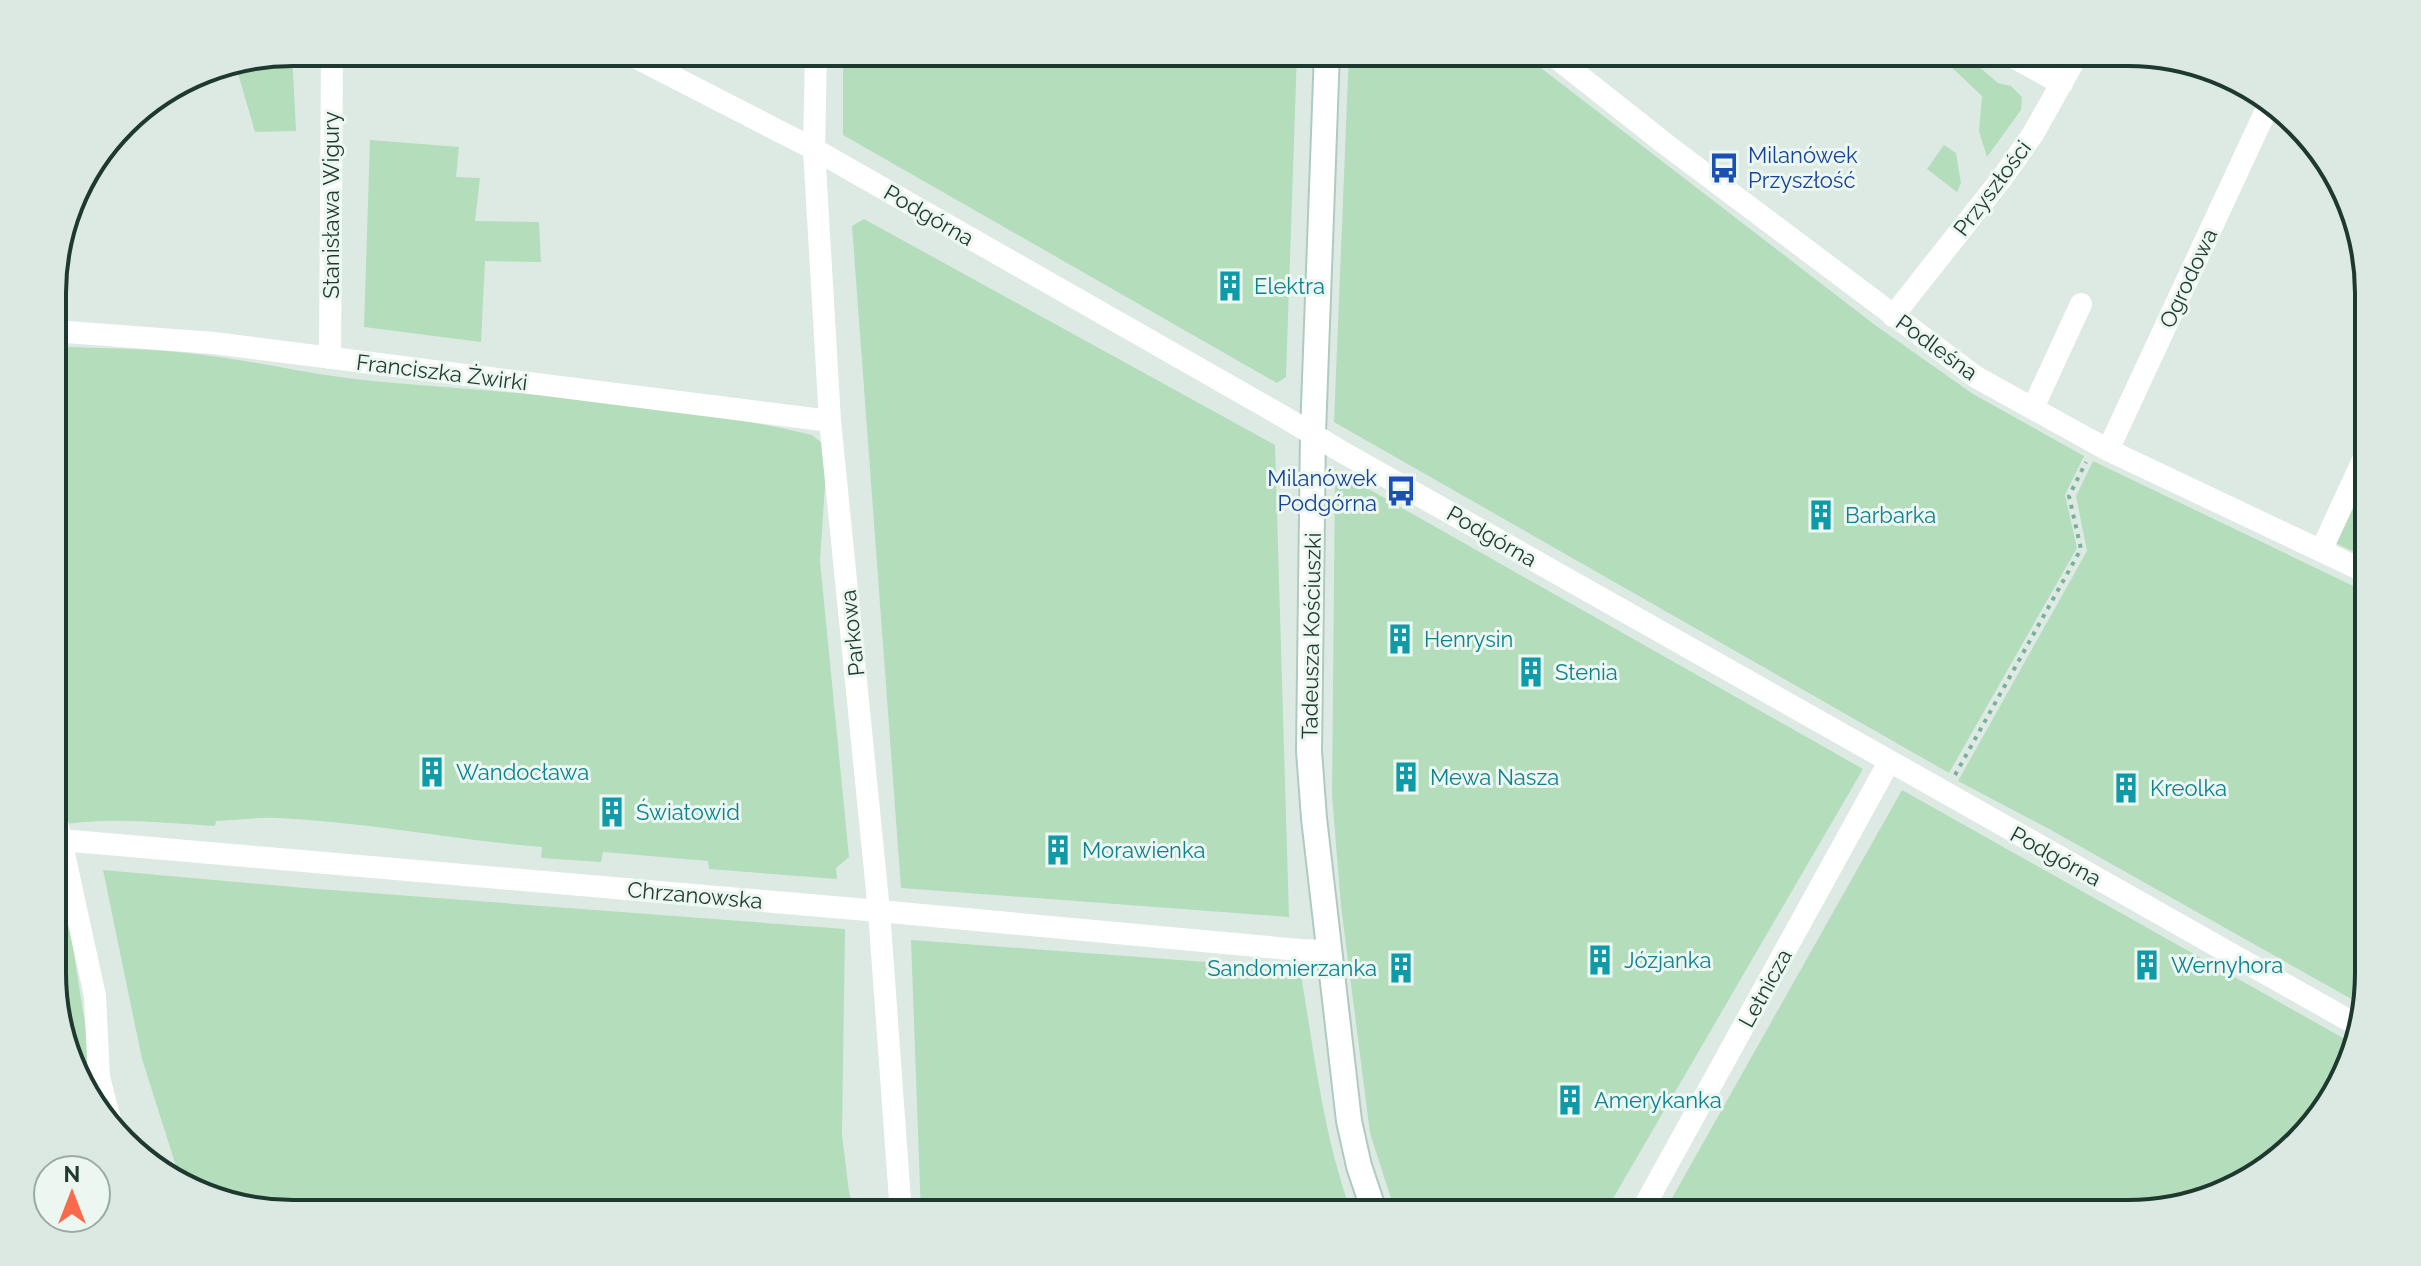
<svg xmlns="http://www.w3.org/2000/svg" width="2421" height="1266" font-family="Raleway,sans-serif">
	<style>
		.green { fill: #b4ddbc }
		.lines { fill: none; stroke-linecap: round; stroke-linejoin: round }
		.secondary-casing { stroke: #afcabf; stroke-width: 28 }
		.path { stroke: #7baf9c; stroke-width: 4; stroke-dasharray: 4 6; stroke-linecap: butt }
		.street { stroke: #fff; stroke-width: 22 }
		.secondary { stroke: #fff; stroke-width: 24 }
		.labels { text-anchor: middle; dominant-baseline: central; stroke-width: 6; stroke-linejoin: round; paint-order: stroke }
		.transit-label { font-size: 22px; fill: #164399; stroke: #edf7f1; text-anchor: start }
		.street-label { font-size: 22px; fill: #1e3a30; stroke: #edf7f1 }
		.culture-label { font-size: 22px; fill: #0d838f; stroke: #edf7f1; text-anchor: start }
		.rim { fill: none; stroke: #1e3a30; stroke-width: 4 }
	</style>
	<rect width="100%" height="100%" fill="#ddeae3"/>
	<path class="green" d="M 292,52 L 296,131 L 255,132 L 235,63 Z
		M 452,52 L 541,52 L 541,61 L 452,58 Z
		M 732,52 L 775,52 L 769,63 L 750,62 Z
		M 843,52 L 1297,52 L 1286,377 L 1277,383 L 843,135 Z
		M 1349,52 L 1514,52 L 1532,61 L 1875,325 L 1973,394 L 2084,456 L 2065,495 L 2077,548 L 1949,773 L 1334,422 Z
		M 1955,52 L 1962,52 L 1998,83 L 2011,86 L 2022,97 L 2021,110 L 1987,157 L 1979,131 L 1982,96 L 1945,61 L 1948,54 Z
		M 370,140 L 459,147 L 456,177 L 480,178 L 475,221 L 539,222 L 541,262 L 485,261 L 481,342 L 364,327 Z
		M 1944,145 L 1956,153 L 1961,183 L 1957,192 L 1927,169 Z
		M 864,219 L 1275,445 L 1289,917 L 901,888 L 852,226 Z
		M 53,346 C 103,349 154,348 204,355 C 261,362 316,376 372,381 C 519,394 668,401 812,435 L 823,444 L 826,470 L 820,561 L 849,857 L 836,868 L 837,879 L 709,869 L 708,861 L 603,852 L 601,862 L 541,858 L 542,847 C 454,840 366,822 278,818 C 258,817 236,820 216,821 L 215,826 C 162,823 107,816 54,826 Z
		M 2093,461 L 2368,593 L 2369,974 L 2362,1005 L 2051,830 L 1958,781 L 2087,551 L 2076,496 Z
		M 1335,470 L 1863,769 L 1604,1214 L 1396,1214 L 1370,1133 L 1341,906 L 1332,796 Z
		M 2368,473 L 2368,558 L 2335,543 Z
		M 1902,790 L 2352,1043 L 2308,1121 L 2262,1174 L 2143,1214 L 1663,1214 Z
		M 103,870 L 305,888 L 845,929 L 842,1135 L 849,1192 L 854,1214 L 486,1214 L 453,1211 L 335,1214 L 331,1205 L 321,1200 L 289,1213 L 186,1189 L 182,1185 L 142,1059 Z
		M 64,891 L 91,1062 L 79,1065 L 54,1005 L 54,894 Z
		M 911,940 L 1300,969 C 1314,1050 1323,1136 1352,1214 L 921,1214 Z"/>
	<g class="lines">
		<g class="secondary-casing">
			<path id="secondary" d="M 1327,52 L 1313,433 L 1309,751 L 1314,818 L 1349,1121 L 1359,1166 L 1375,1214"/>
		</g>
		<path class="path" d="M 1955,775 L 2081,549 L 2069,496 L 2086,462
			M 2319,1109 L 2350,1053"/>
		<path class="street" d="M 625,52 L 814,149 L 1291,421 L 1337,449 L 2357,1025
			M 816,52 L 814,149 L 830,421 L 879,911 L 901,1214
			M 1549,52 L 1668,146 L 1976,377 L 2108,450 L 2368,573
			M 2004,52 L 2062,84
			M 1893,316 L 2002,178 L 2033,134 L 2079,52
			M 53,331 L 214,343 L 830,421
			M 330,358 L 332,52
			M 2033,408 L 2081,304
			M 2108,450 L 2268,106
			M 2321,551 L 2368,449
			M 54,808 L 95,996 L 99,1077 L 112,1128
			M 61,840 L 879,911 L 1300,950 L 1328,951
			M 1640,1214 L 1889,762"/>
		<use href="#secondary" class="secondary"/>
	</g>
	<defs>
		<g id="bus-bare" transform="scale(2.4)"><path d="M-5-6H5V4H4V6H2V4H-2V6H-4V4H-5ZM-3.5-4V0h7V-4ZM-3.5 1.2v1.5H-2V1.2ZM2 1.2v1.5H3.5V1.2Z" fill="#1a4fb4" stroke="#edf7f1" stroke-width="2.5" paint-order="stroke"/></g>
		<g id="building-bare" transform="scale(2.4)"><path d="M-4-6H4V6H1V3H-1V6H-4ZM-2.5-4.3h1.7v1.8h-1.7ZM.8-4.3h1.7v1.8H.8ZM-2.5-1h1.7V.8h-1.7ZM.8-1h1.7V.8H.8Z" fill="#0f9aa8" stroke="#edf7f1" stroke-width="2.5" paint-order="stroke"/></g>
	</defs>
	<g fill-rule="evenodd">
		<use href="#bus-bare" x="1724" y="168"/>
		<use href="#building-bare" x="1230" y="286"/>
		<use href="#bus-bare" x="1401" y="491"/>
		<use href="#building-bare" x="1821" y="515"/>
		<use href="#building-bare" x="1400" y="639"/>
		<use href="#building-bare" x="1531" y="672"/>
		<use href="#building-bare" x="432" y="772"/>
		<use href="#building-bare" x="1406" y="777"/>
		<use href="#building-bare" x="2126" y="788"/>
		<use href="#building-bare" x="612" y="812"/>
		<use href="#building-bare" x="1058" y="850"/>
		<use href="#building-bare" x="1600" y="960"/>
		<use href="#building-bare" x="2147" y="965"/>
		<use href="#building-bare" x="1401" y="968"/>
		<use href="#building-bare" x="1570" y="1100"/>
	</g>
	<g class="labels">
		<g class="transit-label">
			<text x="1748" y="155">Milanówek<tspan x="1748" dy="25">Przyszłość</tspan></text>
			<text x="1377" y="478" text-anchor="end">Milanówek<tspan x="1377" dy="25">Podgórna</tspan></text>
		</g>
		<g class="street-label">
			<text transform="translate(1992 188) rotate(-53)">Przyszłości</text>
			<text transform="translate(331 205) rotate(-90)">Stanisława Wigury</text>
			<text transform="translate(929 215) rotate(30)">Podgórna</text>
			<text transform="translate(2188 278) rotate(-65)">Ogrodowa</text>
			<text transform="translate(1937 347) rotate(36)">Podleśna</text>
			<text transform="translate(442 372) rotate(7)">Franciszka Żwirki</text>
			<text transform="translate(1492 536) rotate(30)">Podgórna</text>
			<text transform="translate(852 633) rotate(-96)">Parkowa</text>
			<text transform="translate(1311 636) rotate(-89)">Tadeusza Kościuszki</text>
			<text transform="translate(2056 856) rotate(29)">Podgórna</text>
			<text transform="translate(695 895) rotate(5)">Chrzanowska</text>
			<text transform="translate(1765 988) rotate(-61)">Letnicza</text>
		</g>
		<g class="culture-label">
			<text x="1254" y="286">Elektra</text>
			<text x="1845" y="515">Barbarka</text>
			<text x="1424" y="639">Henrysin</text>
			<text x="1555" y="672">Stenia</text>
			<text x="456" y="772">Wandocława</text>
			<text x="1430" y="777">Mewa Nasza</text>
			<text x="2150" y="788">Kreolka</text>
			<text x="636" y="812">Światowid</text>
			<text x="1082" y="850">Morawienka</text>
			<text x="1624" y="960">Józjanka</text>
			<text x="2171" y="965">Wernyhora</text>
			<text x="1377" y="968" text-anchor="end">Sandomierzanka</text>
			<text x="1594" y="1100">Amerykanka</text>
		</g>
	</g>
	<path d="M0 0H2421V1266H0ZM293 66H2128A227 227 0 0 1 2355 293V973A227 227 0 0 1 2128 1200H293A227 227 0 0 1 66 973V293A227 227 0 0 1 293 66Z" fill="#dce8e2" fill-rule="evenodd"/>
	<path class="rim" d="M293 66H2128A227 227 0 0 1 2355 293V973A227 227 0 0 1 2128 1200H293A227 227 0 0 1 66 973V293A227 227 0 0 1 293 66Z"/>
	<g transform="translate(72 1194)"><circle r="38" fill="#edf7f1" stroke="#9aaba4" stroke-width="2"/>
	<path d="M0-6L14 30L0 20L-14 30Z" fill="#fa6a4b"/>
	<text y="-12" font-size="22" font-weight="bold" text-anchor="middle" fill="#1e3a30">N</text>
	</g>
</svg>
